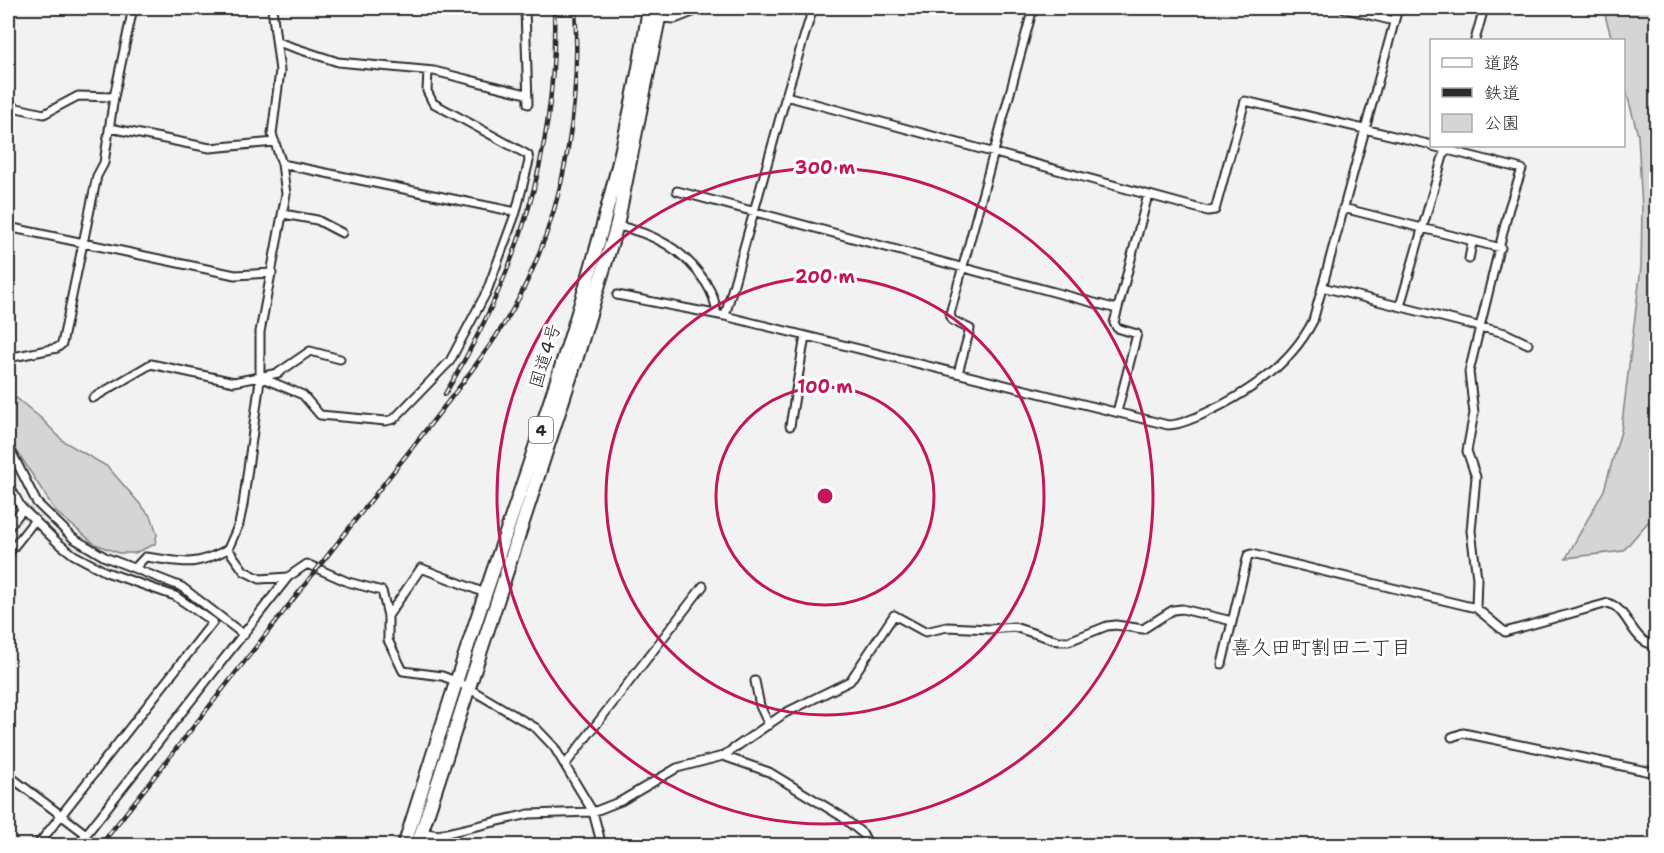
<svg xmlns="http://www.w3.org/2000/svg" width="1664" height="853" font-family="'Shantell Sans','Klee One',sans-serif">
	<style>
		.green { fill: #d5d5d5; stroke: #808080; stroke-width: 1.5 }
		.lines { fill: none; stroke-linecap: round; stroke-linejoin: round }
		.street-casing { stroke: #2b2b2b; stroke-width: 11 }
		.highway-casing { stroke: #2b2b2b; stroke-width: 16 }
		.street { stroke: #fff; stroke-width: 7 }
		.highway { stroke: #fff; stroke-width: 12 }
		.rail-casing { stroke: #2b2b2b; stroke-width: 4.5 }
		.rail { stroke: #fff; stroke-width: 2; stroke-dasharray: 7; stroke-linecap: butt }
		.ring { fill: none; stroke: #c2185b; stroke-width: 3 }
		.labels { text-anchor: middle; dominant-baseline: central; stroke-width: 6; stroke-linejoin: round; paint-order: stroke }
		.shield { fill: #fff; stroke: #6b6b6b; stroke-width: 1.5 }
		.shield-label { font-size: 16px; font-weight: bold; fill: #2b2b2b }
		.street-label { font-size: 18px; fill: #2b2b2b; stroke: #fff }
		.neighbourhood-label { font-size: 20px; fill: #2b2b2b; stroke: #fff }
		.centre { fill: #c2185b; stroke: #fff; stroke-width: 3 }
		.ring-label { font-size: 18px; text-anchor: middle; font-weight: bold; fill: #c2185b; stroke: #fff; stroke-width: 6; stroke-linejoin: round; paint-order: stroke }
	</style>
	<rect width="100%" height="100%" fill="#f2f2f2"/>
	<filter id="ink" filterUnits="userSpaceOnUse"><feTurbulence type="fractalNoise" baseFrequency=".0167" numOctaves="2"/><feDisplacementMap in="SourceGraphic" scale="12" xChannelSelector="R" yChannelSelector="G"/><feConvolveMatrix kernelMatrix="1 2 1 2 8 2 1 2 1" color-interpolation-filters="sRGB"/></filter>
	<g filter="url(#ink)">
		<path class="green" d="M 1603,8 L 1652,8 L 1656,45 L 1656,513 L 1623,551 L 1566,558 L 1604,490 L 1621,431 L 1641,267 L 1642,210 L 1638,135 L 1624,83 L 1624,40 L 1612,40 Z
			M 8,391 L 42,419 L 63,441 L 108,467 L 152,518 L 157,534 L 155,544 L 135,553 L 119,553 L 95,544 L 56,512 L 8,437 Z"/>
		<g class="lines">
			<g class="street-casing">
				<path id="street" d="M 272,8 L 280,71 L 272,134 L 282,164 L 286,194 L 260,332 L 260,380 L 243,505 L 239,524 L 228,549 L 244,571 L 260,579 L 288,577 L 307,564 L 348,582 L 382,591 L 388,616 L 388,640 L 403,671 L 442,676 L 458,682 L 536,728 L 554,747 L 593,812 L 602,846
					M 525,8 L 528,104
					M 1342,8 L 1394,21
					M 659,18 L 675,19 L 703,8
					M 1475,40 L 1484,8
					M 277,42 L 338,62 L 434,71 L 526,94
					M 786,96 L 1208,211 L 1215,210 L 1245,101 L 1432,145
					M 8,106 L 44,114 L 78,96 L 114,97
					M 110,128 L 210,148 L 275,142
					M 1432,146 L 1522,169 L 1509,208 L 1469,372 L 1474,413 L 1467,451 L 1476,477 L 1471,531 L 1477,578 L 1476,608
					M 282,164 L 516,212 L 529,161 L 528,155 L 433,103 L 427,91 L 428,71
					M 677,191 L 1117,309
					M 1343,208 L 1501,248
					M 283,214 L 317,220 L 342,233
					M 614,225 C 653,233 684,249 706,283 C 712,293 717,303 716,314
					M 8,227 L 235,275 L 272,273
					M 1469,259 L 1472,243
					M 1322,287 L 1505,333 L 1528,344
					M 617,295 L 725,316 L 1168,425 C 1180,425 1189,420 1199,416 C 1244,396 1290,366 1313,321 L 1398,8
					M 1400,306 L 1446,146
					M 725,316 L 786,96 L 813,8
					M 8,358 L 57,348 L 62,344 L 97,176 L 104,163 L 114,97 L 133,8
					M 958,373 L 970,329 L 952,320 L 950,314 L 1033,8
					M 260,377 L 303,395 L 320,415 L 386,421 L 394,419 L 450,361 L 487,291 L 516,212
					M 93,398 L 151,364 L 234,382 L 278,373 L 310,351 L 340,359
					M 1117,412 L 1137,334 L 1117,328 L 1114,323 L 1148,195
					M 790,426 L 805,336
					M 8,445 L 37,503 L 73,538 L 105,557 L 182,587 L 244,635
					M 8,483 L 21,507 L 57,542 L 74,555 L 106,572 L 175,596 L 213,622 L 37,846
					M 8,528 L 23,509
					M 8,554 L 35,520
					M 135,568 L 145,557 C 184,561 190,569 228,549
					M 388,616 L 421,568 L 485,593
					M 1222,664 L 1248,555 L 1251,554 L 1476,608 L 1505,632 L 1608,603 C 1629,609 1632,644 1656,645
					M 755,681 L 760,706 L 769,725
					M 1452,737 L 1463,733 L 1656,773
					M 723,756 L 785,713 L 850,681 L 894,615 L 925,632 L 947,627 L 990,629 L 1014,627 L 1058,641 L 1069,641 L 1107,626 L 1116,625 L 1143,629 L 1173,610 L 1182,609 L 1232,621
					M 565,765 L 703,586
					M 8,775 L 86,834
					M 421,832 L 438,835 L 529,814 L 593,812 L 621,801 L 677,768 L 723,756 L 769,772 L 841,816 L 863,834 L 869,846
					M 77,846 L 288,577"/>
			</g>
			<g class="highway-casing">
				<path id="highway" d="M 404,846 C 432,758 459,670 489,583 C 553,395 620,205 649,8
					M 417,846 L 576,360 L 617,225 L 661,8"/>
			</g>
			<use href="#street" class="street"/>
			<use href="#highway" class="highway"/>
			<g class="rail-casing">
				<path id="rail" d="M 445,394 C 518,272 558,151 554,8
					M 100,846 L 451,398 C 477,363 505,328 524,288 C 566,202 581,102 575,8"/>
			</g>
			<use href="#rail" class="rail"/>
		</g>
	</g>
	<g class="ring">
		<circle cx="825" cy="496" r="109"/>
		<circle cx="825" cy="496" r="219"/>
		<circle cx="825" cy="496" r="328"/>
	</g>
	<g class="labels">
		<rect class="shield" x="529" y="417" width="24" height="26" rx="4.5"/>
		<g class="shield-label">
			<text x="541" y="430">4</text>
		</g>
		<g class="street-label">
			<text transform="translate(545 356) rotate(-73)">国道4号</text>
		</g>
		<g class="neighbourhood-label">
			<text x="1321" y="647">喜久田町割田二丁目</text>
		</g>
	</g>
	<circle cx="825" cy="496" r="9" class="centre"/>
	<g class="ring-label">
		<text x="825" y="174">300 m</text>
		<text x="825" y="283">200 m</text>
		<text x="825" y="393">100 m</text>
	</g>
	<rect width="1664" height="853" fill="none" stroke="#fff" stroke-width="30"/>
	<rect x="15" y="15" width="1634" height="823" fill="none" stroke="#2b2b2b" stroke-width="2" filter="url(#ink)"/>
	<rect x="1430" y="39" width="195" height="108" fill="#ffffff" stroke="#aaaaaa" stroke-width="1.5"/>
	<rect x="1442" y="58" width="30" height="9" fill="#ffffff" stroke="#aaaaaa" stroke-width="1.5"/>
	<text x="1484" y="69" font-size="18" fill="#2b2b2b">道路</text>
	<rect x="1442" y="88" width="30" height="9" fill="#2b2b2b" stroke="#aaaaaa" stroke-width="1.5"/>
	<text x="1484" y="99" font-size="18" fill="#2b2b2b">鉄道</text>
	<rect x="1442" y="114" width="30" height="18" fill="#d5d5d5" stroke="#aaaaaa" stroke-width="1.5"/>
	<text x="1484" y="129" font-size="18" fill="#2b2b2b">公園</text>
</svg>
